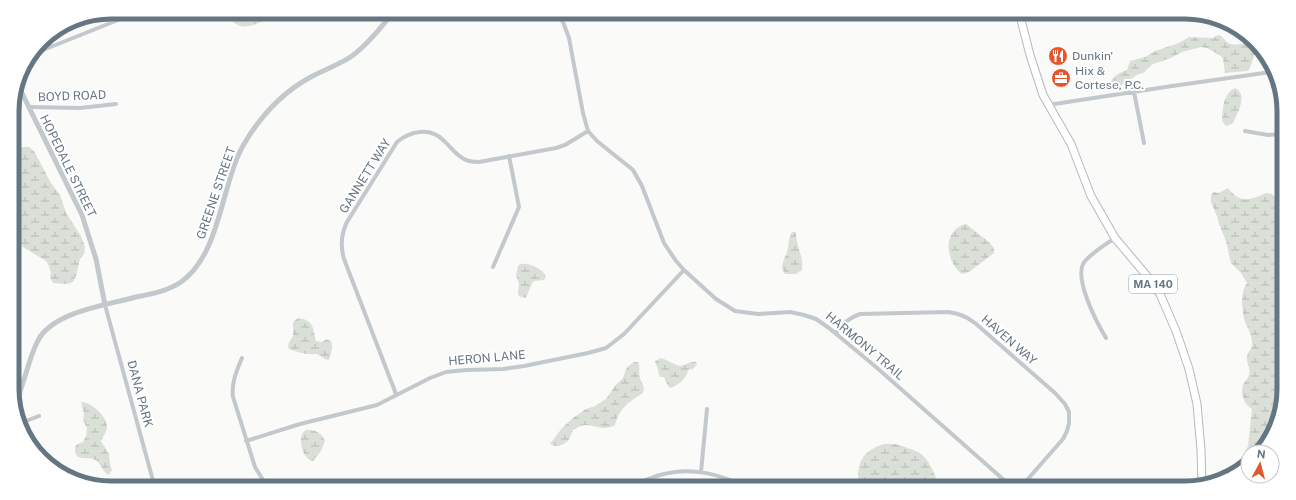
<svg xmlns="http://www.w3.org/2000/svg" width="1296" height="500" font-family="'Public Sans',sans-serif">
	<style>
		.wetland { fill: url(#wetland-marsh) }
		.lines { fill: none; stroke-linecap: round; stroke-linejoin: round }
		.primary-casing { stroke: #b5babe; stroke-width: 9 }
		.minor { stroke: #c3c8cc; stroke-width: 4 }
		.tertiary { stroke: #c3c8cc; stroke-width: 5 }
		.primary { stroke: #fff; stroke-width: 7 }
		.labels { text-anchor: middle; dominant-baseline: central; stroke-width: 4; stroke-linejoin: round; paint-order: stroke }
		.shield { fill: #fff; stroke: #939fa8; stroke-width: 1 }
		.shield-label { font-size: 11px; font-weight: bold; fill: #657683 }
		.poi-label { font-size: 12px; fill: #657683; stroke: #fff; text-anchor: start }
		.street-label { font-size: 12px; fill: #657683; stroke: #fff }
		.rim { fill: none; stroke: #657683; stroke-width: 5 }
	</style>
	<defs>
		<pattern id="wetland-marsh" width="20" height="14" patternUnits="userSpaceOnUse"><rect width="20" height="14" fill="#dadfd7"/><path d="M1 5h8M5 5V1M11 12h8M15 12V8" fill="none" stroke="#b4b9b4"/></pattern>
	</defs>
	<rect width="100%" height="100%" fill="#fafaf8"/>
	<path class="wetland" d="M 228,12 L 281,12 L 280,14 C 260,20 239,40 228,12 Z
		M 1218,35 C 1223,36 1224,40 1228,43 C 1237,47 1245,42 1253,42 L 1259,46 L 1257,48 L 1249,70 L 1247,71 L 1225,73 L 1223,59 L 1221,56 L 1207,48 L 1201,47 L 1182,52 L 1171,58 L 1153,64 L 1143,73 L 1137,75 L 1120,86 L 1116,87 L 1111,85 C 1110,76 1120,73 1127,70 L 1130,61 L 1145,57 L 1155,51 L 1179,43 L 1189,37 L 1213,38 Z
		M 1235,88 C 1249,95 1237,113 1233,123 L 1227,126 L 1224,124 L 1222,120 C 1223,108 1223,94 1235,88 Z
		M 23,147 L 29,147 L 34,151 L 51,183 L 60,195 L 66,213 L 81,236 L 85,247 L 84,254 L 80,259 L 76,276 L 73,282 L 67,284 L 53,283 L 50,277 L 51,273 L 49,266 L 46,261 L 23,247 L 13,234 L 13,159 L 18,149 Z
		M 1228,188 C 1238,200 1244,202 1259,196 C 1262,195 1265,193 1268,193 C 1274,194 1276,200 1282,201 L 1279,421 L 1257,451 L 1248,452 L 1247,458 L 1245,457 L 1244,455 L 1248,446 L 1252,409 C 1244,405 1240,393 1243,385 C 1245,381 1248,379 1249,374 C 1251,368 1246,363 1247,356 C 1248,352 1252,349 1252,345 C 1253,336 1247,328 1244,319 C 1242,308 1240,293 1247,283 L 1241,273 L 1231,263 L 1226,241 L 1219,224 L 1218,219 L 1211,202 L 1211,196 L 1213,192 L 1219,193 Z
		M 966,224 L 989,242 L 994,248 L 994,253 L 969,272 L 962,274 C 945,262 942,229 966,224 Z
		M 792,232 L 794,232 L 796,233 C 796,246 804,257 802,270 L 796,274 L 785,274 L 782,269 C 782,262 785,258 787,252 C 789,245 788,239 792,232 Z
		M 520,264 C 529,263 541,268 546,276 L 544,280 L 534,281 L 532,283 L 526,298 L 521,297 L 518,295 L 519,284 L 516,275 L 518,266 Z
		M 298,318 C 314,320 313,329 316,341 L 322,342 L 327,339 L 331,341 C 333,347 331,354 329,360 L 325,359 L 317,354 L 306,354 L 291,350 L 288,348 L 289,342 L 293,336 L 293,322 Z
		M 661,358 C 668,360 674,365 680,366 C 686,366 689,361 696,362 L 697,364 L 693,369 L 688,370 C 686,380 680,383 671,388 L 668,386 L 664,377 L 660,377 L 659,375 L 658,370 L 655,361 Z
		M 634,362 L 638,362 C 641,367 638,372 640,378 C 642,385 645,385 643,393 C 628,403 620,407 615,425 C 601,433 592,422 581,426 C 579,426 575,429 573,430 C 571,433 571,436 569,439 C 565,445 557,448 550,444 L 562,428 L 573,418 L 586,409 L 595,406 L 606,399 L 615,386 L 623,378 L 627,367 Z
		M 81,402 C 91,402 107,416 107,427 C 107,432 103,436 101,441 L 109,454 L 110,464 L 112,470 L 109,475 C 102,472 102,465 97,461 C 90,455 75,463 75,450 C 75,444 78,444 83,442 L 86,436 L 87,428 L 83,420 L 84,414 Z
		M 306,430 C 314,429 322,433 325,441 L 321,451 L 313,461 C 302,460 296,435 306,430 Z
		M 896,444 C 903,446 911,449 918,452 C 929,458 936,476 939,488 L 860,488 C 855,468 860,452 881,445 C 885,443 891,444 896,444 Z"/>
	<g class="lines">
		<g class="primary-casing">
			<path id="primary" d="M 1019,12 L 1030,55 L 1043,95 L 1071,144 L 1091,196 L 1115,238 L 1147,276 L 1160,294 L 1176,331 L 1189,369 L 1197,404 L 1201,450 L 1202,484"/>
		</g>
		<path class="minor" d="M 557,12 L 563,22 L 569,38 L 583,113 L 588,131 L 597,141 L 633,170 L 642,186 L 664,243 L 676,261 L 684,270 L 716,299 L 735,311 L 758,314 L 790,312 L 804,315 L 816,319 L 829,328 L 876,367 L 1013,488
			M 33,54 L 138,12
			M 1134,92 L 1144,143
			M 1048,105 L 1172,86 L 1271,72
			M 29,107 L 80,108 L 116,104
			M 1245,131 L 1268,135 L 1283,134
			M 493,267 L 519,207 L 509,156
			M 105,305 L 155,488
			M 836,333 C 843,323 849,318 860,314 L 948,312 C 959,313 966,316 975,323 L 1055,393 L 1065,404 L 1069,412 L 1069,423 L 1067,431 L 1063,439 L 1020,488
			M 1106,338 C 1097,323 1072,276 1085,261 C 1093,252 1105,245 1115,238
			M 242,358 C 237,370 231,383 233,397 L 255,467 L 263,480 L 273,488
			M 396,394 L 344,259 C 340,245 341,234 347,222 L 397,142 C 410,131 430,127 443,140 C 450,146 456,155 464,159 C 469,162 474,162 479,162 L 556,148 L 565,145 L 588,131
			M 21,423 L 39,416
			M 246,441 L 300,424 L 377,405 L 430,378 L 446,372 L 466,370 L 503,369 L 524,366 L 588,353 L 606,348 L 624,334 L 684,270
			M 701,472 L 707,409
			M 625,488 C 637,484 649,478 660,475 C 691,466 720,474 748,488"/>
		<path class="tertiary" d="M 18,85 L 82,215 L 96,259 L 105,305
			M 16,411 C 17,399 22,386 26,373 C 30,361 33,348 40,337 C 58,311 107,305 136,297 C 151,294 168,291 181,282 C 221,254 221,183 244,144 C 260,117 282,93 309,78 C 323,70 339,65 352,56 C 368,44 381,28 393,12"/>
		<use href="#primary" class="primary"/>
	</g>
	<defs>
		<g id="restaurant-disc" transform="scale(1)"><circle r="9.5" fill="#e4572e" stroke="#fff"/><path d="M-5-6h1v4h1v-4h1v4h1v-4h1v5L-1.5 .5V6h-2V.5L-5-1ZM5-6V6H3V1.5H1.5Q1.5-4 5-6Z" fill="#fff"/></g>
		<g id="office-disc" transform="scale(1)"><circle r="9.5" fill="#e4572e" stroke="#fff"/><path d="M-6-3h4V-5.5h4V-3h4V5H-6ZM-1-4.5V-3h2v-1.5ZM-6 0V1H6V0Z" fill="#fff"/></g>
	</defs>
	<g fill-rule="evenodd">
		<use href="#restaurant-disc" x="1058" y="56"/>
		<use href="#office-disc" x="1061" y="78"/>
	</g>
	<g class="labels">
		<rect class="shield" x="1129" y="275" width="48" height="18" rx="3"/>
		<g class="shield-label">
			<text x="1153" y="284">MA 140</text>
		</g>
		<g class="poi-label">
			<text x="1072" y="56">Dunkin'</text>
			<text x="1075" y="71">Hix &amp;<tspan x="1075" dy="14">Cortese, P.C.</tspan></text>
		</g>
		<g class="street-label">
			<text transform="translate(72 96) rotate(-2)">BOYD ROAD</text>
			<text transform="translate(68 166) rotate(64)">HOPEDALE STREET</text>
			<text transform="translate(365 176) rotate(-58)">GANNETT WAY</text>
			<text transform="translate(216 193) rotate(-71)">GREENE STREET</text>
			<text transform="translate(1009 340) rotate(41)">HAVEN WAY</text>
			<text transform="translate(865 346) rotate(40)">HARMONY TRAIL</text>
			<text transform="translate(487 358) rotate(-5)">HERON LANE</text>
			<text transform="translate(140 394) rotate(75)">DANA PARK</text>
		</g>
	</g>
	<path d="M0 0H1296V500H0ZM111 19H1185A92 92 0 0 1 1277 111V389A92 92 0 0 1 1185 481H111A92 92 0 0 1 19 389V111A92 92 0 0 1 111 19Z" fill="#fff" fill-rule="evenodd"/>
	<path class="rim" d="M111 19H1185A92 92 0 0 1 1277 111V389A92 92 0 0 1 1185 481H111A92 92 0 0 1 19 389V111A92 92 0 0 1 111 19Z"/>
	<g transform="translate(1260 464) rotate(7)"><circle r="19" fill="#ffffff" stroke="#c1c8cd"/>
	<path d="M0-3L7 15L0 10L-7 15Z" fill="#e4572e"/>
	<text y="-6" font-size="11" font-weight="bold" text-anchor="middle" fill="#657683">N</text>
	</g>
</svg>
